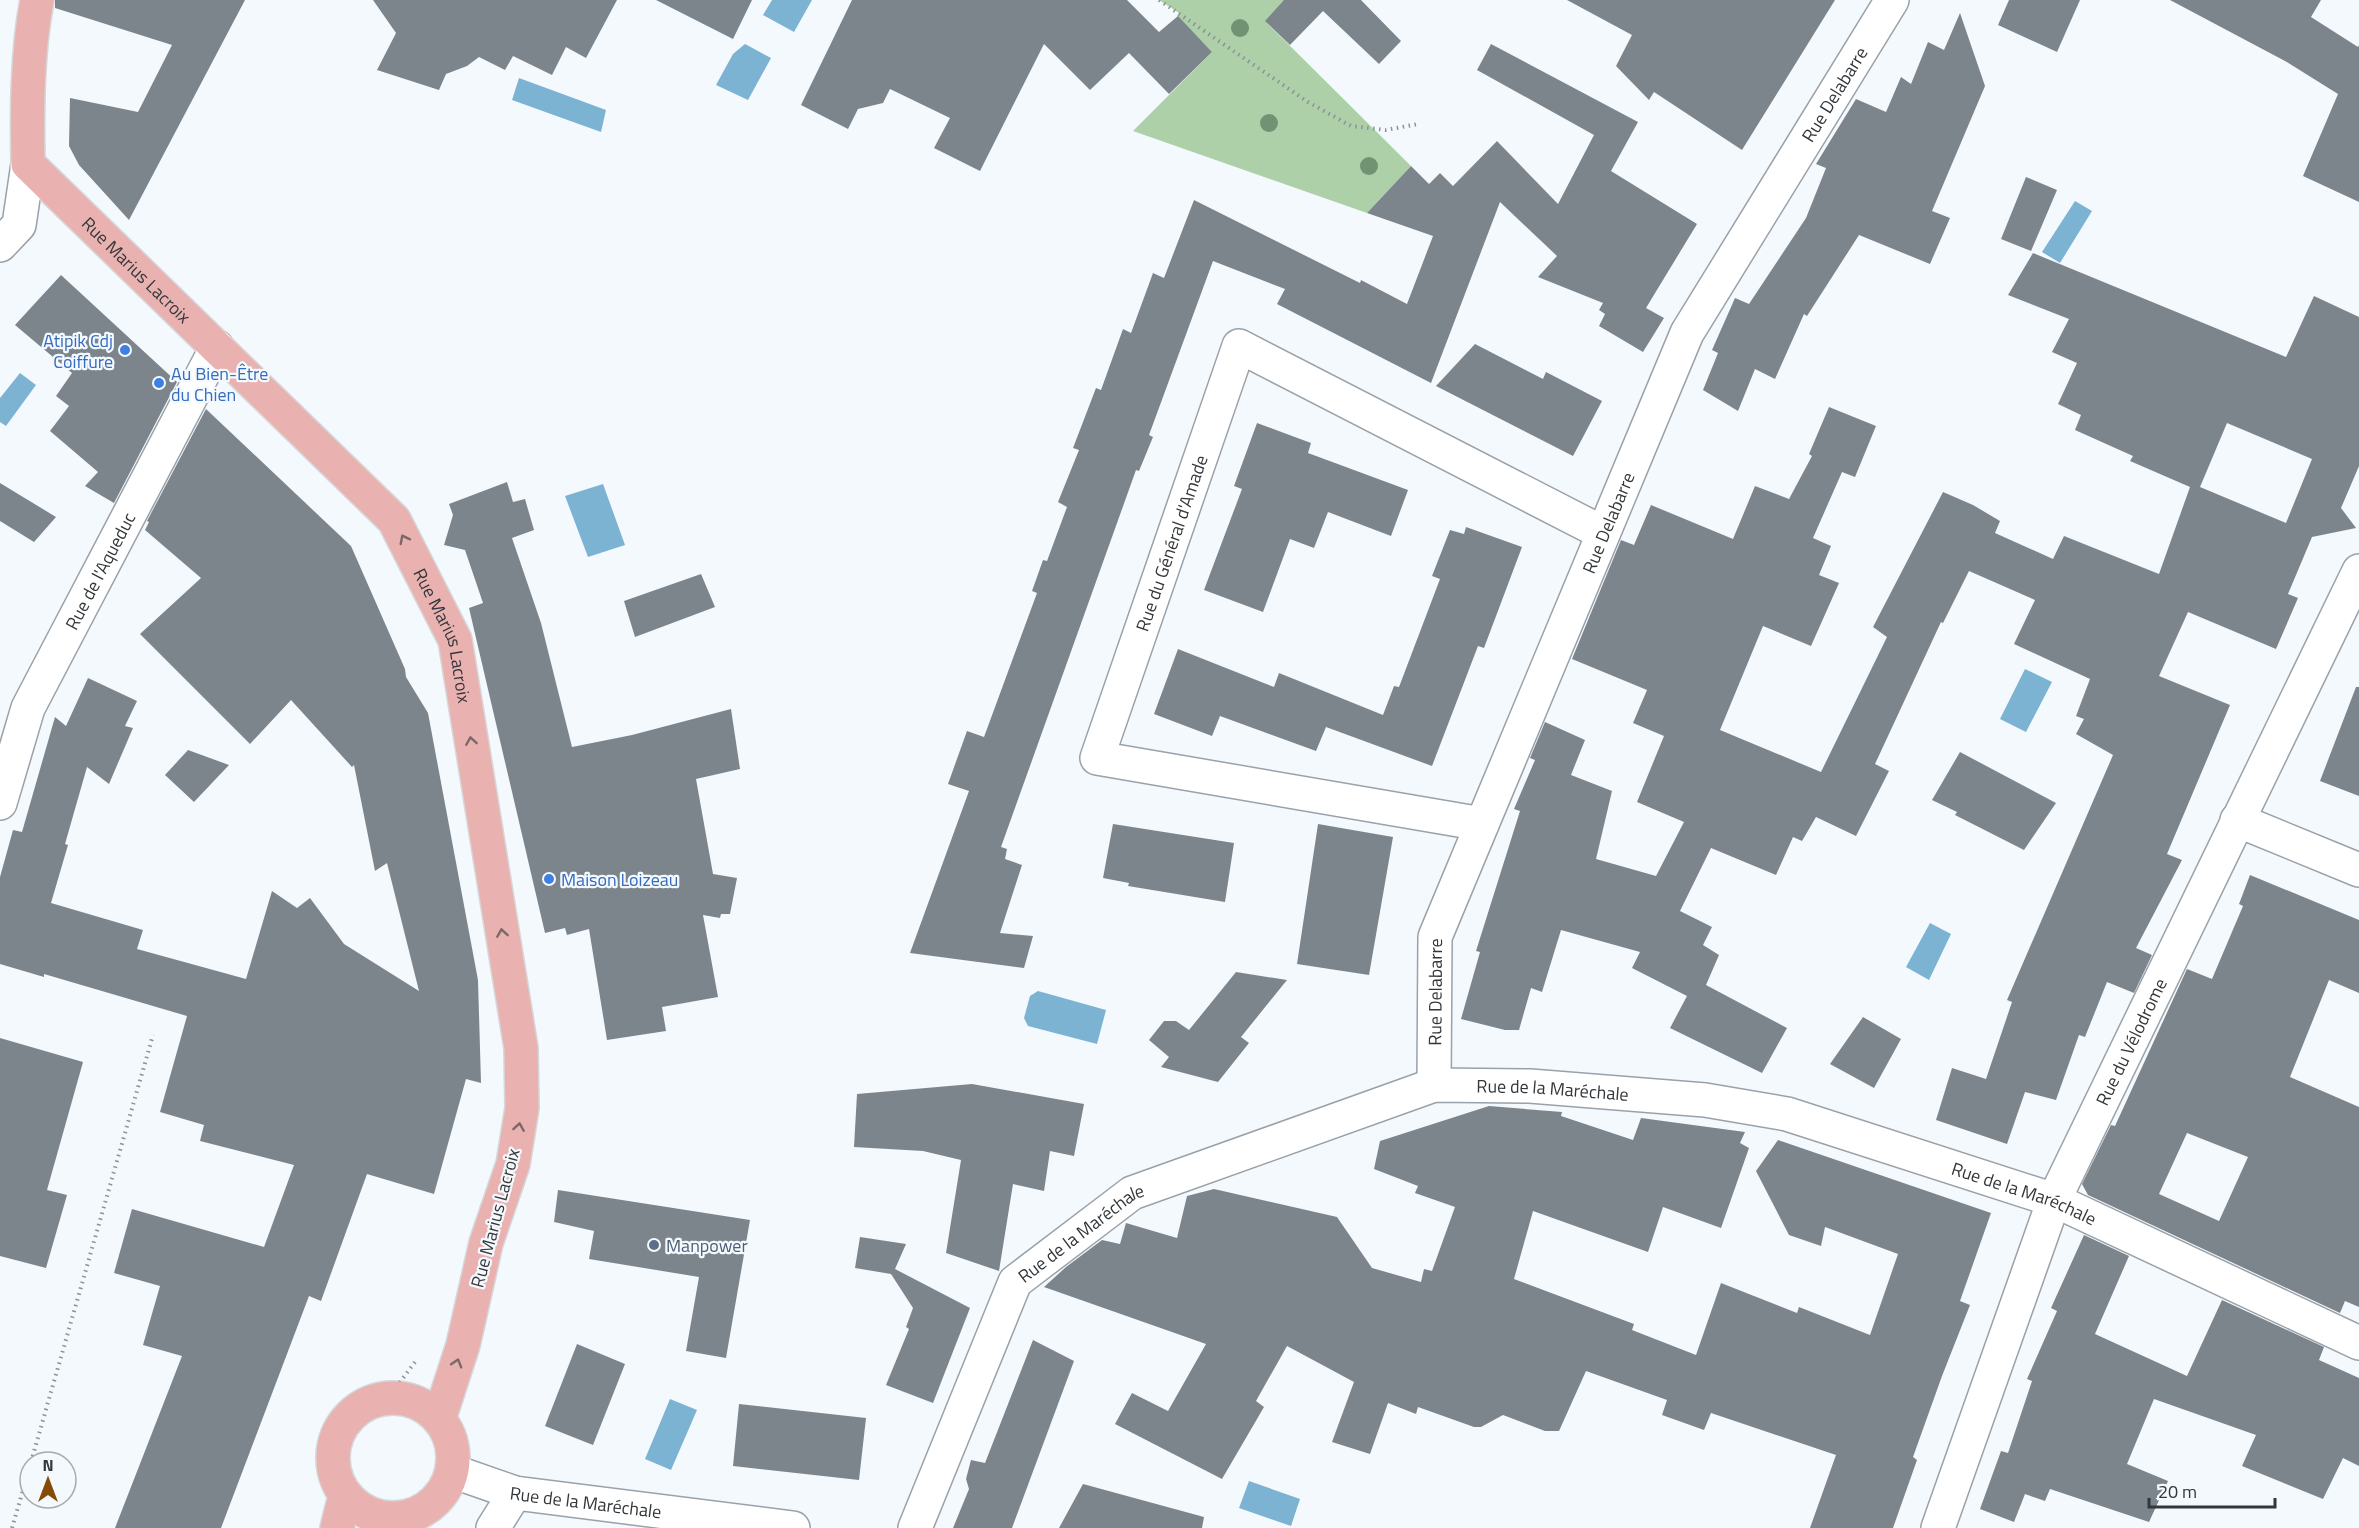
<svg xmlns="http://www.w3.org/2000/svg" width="2359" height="1528" font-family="'Titillium Web',sans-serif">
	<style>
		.green { fill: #add0a9 }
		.water { fill: #7cb3d3 }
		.building { fill: #7d858c; fill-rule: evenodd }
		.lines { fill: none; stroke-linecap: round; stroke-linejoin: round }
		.minor-casing { stroke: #99a1a9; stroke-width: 36 }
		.major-casing { stroke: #d6d7d8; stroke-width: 36 }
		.path { stroke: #8d9296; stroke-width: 4; stroke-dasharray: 1.5 4.5; stroke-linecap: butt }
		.minor { stroke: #fff; stroke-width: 33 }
		.major { stroke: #e9b2b0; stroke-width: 33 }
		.tree { fill: #719374 }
		.oneway { stroke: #7c6869 }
		.shop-dot { fill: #3f7fe0; stroke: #f4f9fe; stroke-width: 2 }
		.service-dot { fill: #5c6f8a; stroke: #f4f9fe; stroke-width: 2 }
		.labels { text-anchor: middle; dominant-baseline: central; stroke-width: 4.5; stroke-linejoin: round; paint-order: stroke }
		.street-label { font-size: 18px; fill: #33373a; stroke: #f4f9fe }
		.shop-label { font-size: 18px; fill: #366cbe; stroke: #f4f9fe; text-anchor: start }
		.service-label { font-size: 18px; fill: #4e5e75; stroke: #f4f9fe; text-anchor: start }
	</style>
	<rect width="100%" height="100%" fill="#f4f9fe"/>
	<path class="green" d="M 1159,0 L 1287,0 L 1267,23 L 1411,166 L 1367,213 L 1133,131 L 1212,52 L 1177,16 L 1179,13 Z"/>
	<path class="water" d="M 772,0 L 812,0 L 794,32 L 763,15 Z
		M 745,44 L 771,58 L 748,100 L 716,85 L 733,54 Z
		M 519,78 L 606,110 L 601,132 L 512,100 Z
		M 2075,201 L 2092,211 L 2060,263 L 2042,252 Z
		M 20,373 L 36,385 L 6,426 L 0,422 L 0,398 Z
		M 603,484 L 625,545 L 588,557 L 565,496 Z
		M 2025,669 L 2052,682 L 2026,732 L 2000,719 Z
		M 1930,923 L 1951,934 L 1929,980 L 1906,967 Z
		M 1038,991 L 1106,1010 L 1097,1044 L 1028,1026 L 1024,1018 L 1030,996 Z
		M 670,1399 L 697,1410 L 671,1470 L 645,1459 Z
		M 1249,1481 L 1300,1499 L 1291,1526 L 1239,1508 Z"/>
	<path class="building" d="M 55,0 L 245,0 L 129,220 L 79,165 L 69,146 L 70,98 L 138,112 L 172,45 L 55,8 Z
		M 373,0 L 617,0 L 586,58 L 566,47 L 552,75 L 513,56 L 505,70 L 479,57 L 467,66 L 446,74 L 439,90 L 377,70 L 396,33 Z
		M 656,0 L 752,0 L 733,39 Z
		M 852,0 L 1127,0 L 1159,32 L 1178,16 L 1212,52 L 1169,94 L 1129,53 L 1090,90 L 1044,44 L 980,171 L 934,148 L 950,118 L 890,89 L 883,103 L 858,109 L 848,129 L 801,105 Z
		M 1284,0 L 1361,0 L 1401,41 L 1379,64 L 1323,11 L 1290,45 L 1265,21 Z
		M 1567,0 L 1835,0 L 1742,150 L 1654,92 L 1649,100 L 1616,66 L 1632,35 Z
		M 2009,0 L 2080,0 L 2057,52 L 1998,25 Z
		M 2170,0 L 2321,0 L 2311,17 L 2358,47 L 2359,45 L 2359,202 L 2303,176 L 2338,94 L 2285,61 Z
		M 1960,13 L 1985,86 L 1932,211 L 1950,218 L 1930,264 L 1859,235 L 1807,316 L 1804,314 L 1775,379 L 1755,369 L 1738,411 L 1703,390 L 1718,353 L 1712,350 L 1735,298 L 1749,304 L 1806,218 L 1826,168 L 1816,164 L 1856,99 L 1886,112 L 1901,77 L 1911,84 L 1928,42 L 1944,50 Z
		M 1491,44 L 1638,122 L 1611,171 L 1697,224 L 1646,308 L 1664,318 L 1643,352 L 1599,326 L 1605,314 L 1599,310 L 1603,303 L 1538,277 L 1557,256 L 1500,202 L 1431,383 L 1277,304 L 1285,289 L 1213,261 L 1149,435 L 1153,437 L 1139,471 L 1136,470 L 1001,847 L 1007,849 L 1005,859 L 1022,865 L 1000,933 L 1033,936 L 1024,968 L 910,953 L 969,791 L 948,784 L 967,731 L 984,737 L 1037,593 L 1032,591 L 1043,560 L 1047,561 L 1067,507 L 1058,502 L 1079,450 L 1073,448 L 1096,388 L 1101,390 L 1123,329 L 1131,333 L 1153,273 L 1164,278 L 1194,200 L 1360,283 L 1361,280 L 1407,304 L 1433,236 L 1367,213 L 1411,166 L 1429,184 L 1440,173 L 1453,186 L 1497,141 L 1558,204 L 1594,135 L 1477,70 Z
		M 2026,177 L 2057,190 L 2031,251 L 2001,239 Z
		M 2033,253 L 2286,357 L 2314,296 L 2359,317 L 2359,466 L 2341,508 L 2356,528 L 2312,537 L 2288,594 L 2298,598 L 2276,649 L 2188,612 L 2159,676 L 2230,705 L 2167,854 L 2182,860 L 2136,948 L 2152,955 L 2134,993 L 2107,982 L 2085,1037 L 2079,1035 L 2056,1100 L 2025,1092 L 2007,1144 L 1936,1120 L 1952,1068 L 1986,1079 L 2012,1002 L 2007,1000 L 2113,755 L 2076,734 L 2084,719 L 2076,716 L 2090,679 L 2014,644 L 2035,600 L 1969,571 L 1943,623 L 1941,622 L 1875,764 L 1889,771 L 1856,836 L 1816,817 L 1802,841 L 1793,837 L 1776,875 L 1711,848 L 1680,911 L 1712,927 L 1703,945 L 1719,955 L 1706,985 L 1787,1028 L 1762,1073 L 1670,1028 L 1687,996 L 1632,968 L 1640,952 L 1561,930 L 1542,992 L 1531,988 L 1519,1030 L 1505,1030 L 1461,1019 L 1480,952 L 1476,951 L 1520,811 L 1514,809 L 1535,760 L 1530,758 L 1545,722 L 1585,740 L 1571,775 L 1612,791 L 1596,859 L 1656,876 L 1684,822 L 1637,802 L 1664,736 L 1633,723 L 1647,690 L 1572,659 L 1621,540 L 1634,545 L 1651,505 L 1733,539 L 1755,486 L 1789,499 L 1812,456 L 1809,454 L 1829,407 L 1876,426 L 1855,477 L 1842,472 L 1813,538 L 1831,546 L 1819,575 L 1839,583 L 1811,646 L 1763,626 L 1720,730 L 1821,772 L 1887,637 L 1873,627 L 1943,492 L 1973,505 L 2000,521 L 1995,533 L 2053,559 L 2064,536 L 2159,574 L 2190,487 L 2130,461 L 2133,456 L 2075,430 L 2081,415 L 2058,404 L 2077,363 L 2052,352 L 2069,319 L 2008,295 ZM 2227,423 L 2312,459 L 2286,523 L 2200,487 Z
		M 61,275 L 177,382 L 114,503 L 85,486 L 98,472 L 50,431 L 69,406 L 56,396 L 72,373 L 15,325 Z
		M 1475,344 L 1543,379 L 1546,372 L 1602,401 L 1573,456 L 1436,386 Z
		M 206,409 L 351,546 L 405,669 L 406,677 L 428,713 L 478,980 L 481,1083 L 466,1079 L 434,1194 L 367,1174 L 321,1301 L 309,1296 L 221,1528 L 115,1528 L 182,1356 L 143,1345 L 160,1286 L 114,1273 L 132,1209 L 264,1247 L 294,1165 L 200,1141 L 204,1125 L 160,1112 L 187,1016 L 44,974 L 44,977 L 0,964 L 0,877 L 13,830 L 22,832 L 55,717 L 66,726 L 88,678 L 137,701 L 125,726 L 133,728 L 109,784 L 87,767 L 65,844 L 68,845 L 51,903 L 143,930 L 137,949 L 246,979 L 272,891 L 297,908 L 310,898 L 344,944 L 419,991 L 387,863 L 375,871 L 354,765 L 352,767 L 291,700 L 250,744 L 140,634 L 201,578 L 145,530 L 149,522 L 147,521 Z
		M 1257,423 L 1311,443 L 1308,453 L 1408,490 L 1391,536 L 1328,512 L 1314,548 L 1290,539 L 1263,612 L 1204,590 L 1242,489 L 1234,486 Z
		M 507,482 L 513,502 L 525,499 L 534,530 L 512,538 L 541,623 L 572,747 L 632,735 L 731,709 L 740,769 L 696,779 L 713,874 L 737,878 L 730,914 L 721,914 L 720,918 L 703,915 L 718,997 L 662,1007 L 666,1031 L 607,1040 L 589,929 L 567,935 L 565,928 L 545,933 L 469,608 L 483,603 L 465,550 L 444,545 L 453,515 L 449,504 Z
		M 0,483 L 56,517 L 34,542 L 0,521 Z
		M 1466,527 L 1522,547 L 1484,648 L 1478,646 L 1432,766 L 1326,727 L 1316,751 L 1220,716 L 1212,736 L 1154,714 L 1178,649 L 1274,687 L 1279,673 L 1383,715 L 1394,686 L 1399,687 L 1440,579 L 1432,576 L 1450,530 L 1464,534 Z
		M 701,574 L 715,607 L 635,637 L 624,601 Z
		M 2356,687 L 2359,687 L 2359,796 L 2320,781 Z
		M 188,750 L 229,765 L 194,802 L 165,775 Z
		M 1960,752 L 2056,803 L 2024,850 L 1955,815 L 1957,812 L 1932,800 Z
		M 1113,824 L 1234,843 L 1225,902 L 1128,886 L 1129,883 L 1103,878 Z
		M 1318,824 L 1393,837 L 1369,975 L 1297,964 Z
		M 2250,875 L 2359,920 L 2359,993 L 2329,980 L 2290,1077 L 2359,1107 L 2359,1307 L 2345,1301 L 2340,1313 L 2088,1195 L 2082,1184 L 2111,1125 L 2115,1126 L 2187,969 L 2212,979 L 2243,906 L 2239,904 ZM 2187,1133 L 2248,1157 L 2219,1221 L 2159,1194 Z
		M 1236,972 L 1287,980 L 1241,1037 L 1249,1043 L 1218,1082 L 1161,1067 L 1169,1057 L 1149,1040 L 1164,1021 L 1176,1021 L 1189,1030 Z
		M 1863,1017 L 1901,1039 L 1874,1088 L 1830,1064 Z
		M 0,1038 L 83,1062 L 47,1190 L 67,1195 L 46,1268 L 0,1256 Z
		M 972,1084 L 1084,1104 L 1074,1156 L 1050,1151 L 1044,1191 L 1013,1184 L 999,1271 L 946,1253 L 961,1160 L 923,1151 L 854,1147 L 857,1094 Z
		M 1489,1106 L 1562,1112 L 1561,1116 L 1633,1140 L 1641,1118 L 1745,1132 L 1740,1143 L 1749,1148 L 1721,1228 L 1663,1207 L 1648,1252 L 1533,1211 L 1514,1279 L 1634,1324 L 1632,1330 L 1696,1355 L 1721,1283 L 1797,1313 L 1799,1307 L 1870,1335 L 1898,1254 L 1825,1227 L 1821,1246 L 1789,1235 L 1756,1171 L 1778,1140 L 1991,1213 L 1960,1301 L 1970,1305 L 1942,1376 L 1913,1457 L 1917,1460 L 1893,1528 L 1810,1528 L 1836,1455 L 1711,1413 L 1704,1430 L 1662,1415 L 1667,1400 L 1586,1371 L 1559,1431 L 1545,1431 L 1503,1415 L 1481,1427 L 1474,1427 L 1418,1407 L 1416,1414 L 1388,1403 L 1370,1454 L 1332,1442 L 1354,1382 L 1287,1346 L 1256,1401 L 1264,1407 L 1222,1479 L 1115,1424 L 1132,1393 L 1168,1411 L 1206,1344 L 1044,1287 L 1066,1267 L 1102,1240 L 1120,1244 L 1126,1223 L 1177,1238 L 1187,1196 L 1214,1189 L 1337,1217 L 1372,1268 L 1421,1282 L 1424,1269 L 1432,1271 L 1455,1207 L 1415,1193 L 1418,1186 L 1374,1169 L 1380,1141 Z
		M 558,1190 L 750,1220 L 726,1358 L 686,1351 L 699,1277 L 589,1259 L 594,1231 L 554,1222 Z
		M 2084,1235 L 2129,1256 L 2095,1334 L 2187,1376 L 2222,1300 L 2324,1347 L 2319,1360 L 2359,1378 L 2359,1466 L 2343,1458 L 2323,1499 L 2242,1466 L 2256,1435 L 2154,1399 L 2127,1464 L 2168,1481 L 2149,1522 L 2050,1489 L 2045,1501 L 2025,1494 L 2014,1522 L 1980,1509 L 2001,1451 L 2008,1453 L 2032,1381 L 2027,1379 L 2057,1311 L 2051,1308 Z
		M 860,1237 L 906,1244 L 895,1269 L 970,1308 L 933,1403 L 886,1385 L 909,1329 L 906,1327 L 913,1308 L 891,1274 L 855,1268 Z
		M 1033,1340 L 1074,1361 L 1012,1528 L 953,1528 L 969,1489 L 966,1479 L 971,1460 L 985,1463 Z
		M 577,1344 L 625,1364 L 593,1445 L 545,1426 Z
		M 739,1404 L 866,1418 L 859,1480 L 733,1466 Z
		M 1083,1484 L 1204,1517 L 1202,1528 L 1059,1528 Z"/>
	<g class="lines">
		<g class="minor-casing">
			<g id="minor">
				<path d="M 0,245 L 19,225 L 28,164"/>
				<path id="s1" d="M 0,803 L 28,708 L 217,347"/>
				<path d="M 2237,820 L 2359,870"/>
				<path id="s2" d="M 1482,824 L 1097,758 L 1239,346 L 1603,533"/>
				<path id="s3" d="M 1434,1085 L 1435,937 L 1687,333 L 1892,0"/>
				<path id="s4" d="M 452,1471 L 515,1493 L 793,1528"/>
				<path d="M 493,1528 L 515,1493"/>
				<path id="s5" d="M 915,1528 L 1015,1282 L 1132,1193 L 1434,1085 L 1530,1086 L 1705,1100 L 1787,1114 L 2054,1200 L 2359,1343"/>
				<path id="s6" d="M 1938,1528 L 2054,1200 L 2359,571"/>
			</g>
		</g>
		<g class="major-casing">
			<g id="major">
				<path id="s7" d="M 37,0 C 27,53 27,110 28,164 L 394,520 L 455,640 L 521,1048 L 522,1108 L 513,1164 L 486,1243 L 463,1345 L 439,1419"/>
				<circle cx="393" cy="1458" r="60"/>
				<path d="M 337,1528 L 345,1496"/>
			</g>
		</g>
		<path class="path" d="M 1159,0 L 1308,102 L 1351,126 L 1386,130 L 1418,124
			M 389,1397 L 415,1362
			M 31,1462 L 153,1035
			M 12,1528 L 30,1466"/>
		<use href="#minor" class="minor"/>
		<use href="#major" class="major"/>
	</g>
	<g class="tree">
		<circle cx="1240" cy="28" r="9"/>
		<circle cx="1269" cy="123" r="9"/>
		<circle cx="1369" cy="166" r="9"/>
	</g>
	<defs><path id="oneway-chevron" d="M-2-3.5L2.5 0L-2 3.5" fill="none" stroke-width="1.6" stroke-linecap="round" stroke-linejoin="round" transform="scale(1.5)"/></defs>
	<g class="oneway">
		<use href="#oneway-chevron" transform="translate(404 539) rotate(-117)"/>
		<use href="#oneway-chevron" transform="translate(471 741) rotate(-99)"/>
		<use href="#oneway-chevron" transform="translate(502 933) rotate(-99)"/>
		<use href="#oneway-chevron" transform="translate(519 1127) rotate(-81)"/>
		<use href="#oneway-chevron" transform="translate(457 1363) rotate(-73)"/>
	</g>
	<g class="shop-dot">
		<circle cx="125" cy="350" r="6"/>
		<circle cx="159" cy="383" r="6"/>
		<circle cx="549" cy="879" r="6"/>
	</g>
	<circle class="service-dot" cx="654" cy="1245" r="6"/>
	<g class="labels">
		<g class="street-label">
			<text stroke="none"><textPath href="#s3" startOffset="1083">Rue Delabarre</textPath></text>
			<text stroke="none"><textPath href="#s7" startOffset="316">Rue Marius Lacroix</textPath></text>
			<text stroke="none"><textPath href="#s3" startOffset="597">Rue Delabarre</textPath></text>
			<text stroke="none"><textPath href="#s2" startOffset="618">Rue du Général d'Amade</textPath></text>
			<text stroke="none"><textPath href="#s1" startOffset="254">Rue de l'Aqueduc</textPath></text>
			<text stroke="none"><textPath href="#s7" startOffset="802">Rue Marius Lacroix</textPath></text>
			<text stroke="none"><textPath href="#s3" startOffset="93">Rue Delabarre</textPath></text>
			<text stroke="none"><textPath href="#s6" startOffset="524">Rue du Vélodrome</textPath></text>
			<text stroke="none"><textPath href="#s5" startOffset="852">Rue de la Maréchale</textPath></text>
			<text stroke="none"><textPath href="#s5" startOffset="1338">Rue de la Maréchale</textPath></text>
			<text transform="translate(495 1218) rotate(-75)">Rue Marius Lacroix</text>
			<text stroke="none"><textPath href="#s5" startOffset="348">Rue de la Maréchale</textPath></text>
			<text stroke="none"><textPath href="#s4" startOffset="138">Rue de la Maréchale</textPath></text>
		</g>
		<g class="shop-label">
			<text x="113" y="340" text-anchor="end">Atipik Cdj<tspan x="113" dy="21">Coiffure</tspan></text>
			<text x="171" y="373">Au Bien-Être<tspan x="171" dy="21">du Chien</tspan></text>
			<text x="561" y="879">Maison Loizeau</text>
		</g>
		<g class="service-label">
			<text x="666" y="1245">Manpower</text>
		</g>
	</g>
	<g transform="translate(48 1480)"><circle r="28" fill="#f4f9fe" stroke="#a7abb0" stroke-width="1.5"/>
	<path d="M0-4.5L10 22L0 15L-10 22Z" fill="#864a05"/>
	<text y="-9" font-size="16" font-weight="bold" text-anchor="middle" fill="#33373a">N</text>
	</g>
	<path d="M2149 1498v9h126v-9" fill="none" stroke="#33373a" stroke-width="3"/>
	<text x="2158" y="1498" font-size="18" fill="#33373a" stroke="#f4f9fe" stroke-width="4.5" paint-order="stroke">20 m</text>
</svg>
